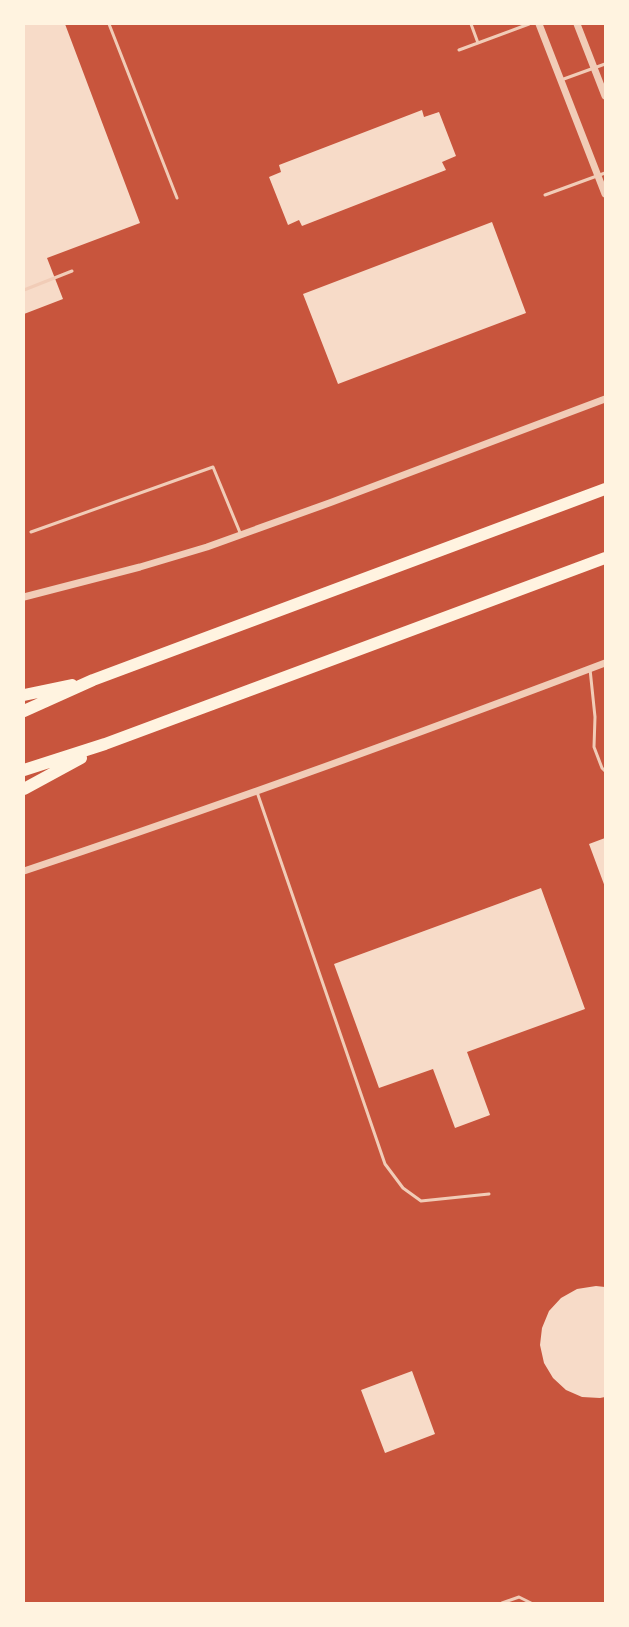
<svg xmlns="http://www.w3.org/2000/svg" width="629" height="1627" font-family="'Sofia Sans Condensed',sans-serif">
	<style>
		.building { fill: #f7dbc8 }
		.lines { fill: none; stroke-linecap: round; stroke-linejoin: round }
		.service { stroke: #f1ccb7; stroke-width: 3 }
		.tertiary { stroke: #f1ccb7; stroke-width: 7 }
		.motorway { stroke: #fff3e0; stroke-width: 12 }
	</style>
	<rect width="100%" height="100%" fill="#c8553d"/>
	<path class="building" d="M 24,24 L 65,24 L 140,223 L 47,258 L 63,299 L 24,314 Z
		M 422,110 L 424,117 L 439,112 L 456,156 L 442,162 L 446,170 L 302,226 L 299,220 L 288,225 L 269,177 L 281,172 L 279,165 Z
		M 492,222 L 526,313 L 338,384 L 303,294 Z
		M 605,838 L 605,887 L 589,844 Z
		M 541,888 L 585,1009 L 467,1052 L 490,1115 L 455,1128 L 433,1069 L 379,1088 L 334,964 Z
		M 596,1286 L 605,1287 L 605,1397 L 600,1398 L 582,1397 L 566,1390 L 553,1378 L 544,1363 L 540,1345 L 542,1328 L 549,1311 L 561,1298 L 577,1289 Z
		M 412,1371 L 435,1434 L 385,1453 L 361,1390 Z"/>
	<g class="lines">
		<path class="service" d="M 109,24 L 177,198
			M 471,24 L 478,43
			M 459,50 L 529,24
			M 561,80 L 605,64
			M 545,195 L 605,173
			M 24,290 L 72,271
			M 31,532 L 213,467 L 241,535
			M 590,669 L 595,717 L 594,747 L 602,768 L 605,771
			M 257,792 L 385,1164 L 403,1188 L 421,1201 L 489,1194
			M 502,1603 L 519,1597 L 531,1603"/>
		<path class="tertiary" d="M 539,24 L 605,194
			M 577,24 L 605,96
			M 24,597 L 140,567 L 207,547 L 332,502 L 605,399
			M 24,871 C 219,806 413,736 605,663"/>
		<path class="motorway" d="M 24,695 L 72,685
			M 24,711 L 93,680 L 605,489
			M 24,770 L 105,744 L 605,558
			M 24,789 L 81,758"/>
	</g>
	<rect width="629" height="1627" fill="none" stroke="#fff3e0" stroke-width="50"/>
</svg>
